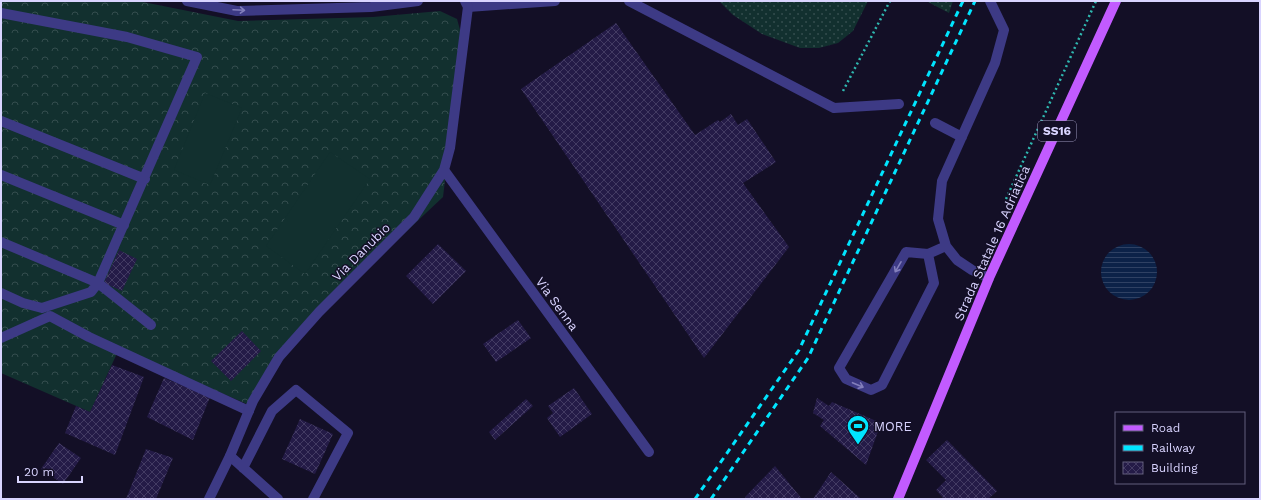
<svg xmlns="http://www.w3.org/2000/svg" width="1261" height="500" font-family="'Work Sans',sans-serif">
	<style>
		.grass { fill: url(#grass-dots) }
		.forest { fill: url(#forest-crowns) }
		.pitch { fill: #12302f }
		.water { fill: url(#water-rules) }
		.building { fill: url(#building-cross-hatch) }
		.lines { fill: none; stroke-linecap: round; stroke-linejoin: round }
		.path { stroke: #2fb8b0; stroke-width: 2.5; stroke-dasharray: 2 3; stroke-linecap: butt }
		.lane { stroke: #3d3a85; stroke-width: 10 }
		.street { stroke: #3d3a85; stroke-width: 10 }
		.primary { stroke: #c25bff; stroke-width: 10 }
		.rail { stroke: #00e5ff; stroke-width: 3; stroke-dasharray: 6 5; stroke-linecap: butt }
		.oneway { stroke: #837fbc }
		.labels { text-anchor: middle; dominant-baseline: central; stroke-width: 3; stroke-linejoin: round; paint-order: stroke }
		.shield { fill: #130f26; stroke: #9e99be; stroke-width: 1 }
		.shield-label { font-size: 12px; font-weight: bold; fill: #d9d4ff }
		.street-label { font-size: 13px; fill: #d9d4ff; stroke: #130f26 }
		.poi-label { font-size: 13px; fill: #d9d4ff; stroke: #130f26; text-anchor: start }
	</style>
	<defs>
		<pattern id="grass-dots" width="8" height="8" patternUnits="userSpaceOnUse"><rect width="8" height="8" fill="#12302f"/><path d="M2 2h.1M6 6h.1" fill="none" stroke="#344d4e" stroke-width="1.8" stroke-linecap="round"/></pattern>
		<pattern id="forest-crowns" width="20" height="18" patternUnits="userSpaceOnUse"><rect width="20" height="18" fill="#12302f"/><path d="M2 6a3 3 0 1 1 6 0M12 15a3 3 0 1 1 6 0" fill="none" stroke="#344d4e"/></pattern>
		<pattern id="water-rules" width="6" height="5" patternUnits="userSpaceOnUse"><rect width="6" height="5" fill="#0c2248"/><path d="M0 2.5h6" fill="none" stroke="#2f4163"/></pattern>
		<pattern id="building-cross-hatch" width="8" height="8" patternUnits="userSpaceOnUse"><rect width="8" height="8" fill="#241b47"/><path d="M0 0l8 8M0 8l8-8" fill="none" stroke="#433b63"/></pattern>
	</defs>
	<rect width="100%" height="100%" fill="#130f26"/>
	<path class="grass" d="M 719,1 L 868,1 L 853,31 L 838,43 L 819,48 L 800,48 L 762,34 L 733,15 Z
		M 926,1 L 953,1 L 949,13 Z"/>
	<path class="forest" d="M 1,1 L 138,1 L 238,21 L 373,17 L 440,11 L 457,19 L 462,37 L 443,197 L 325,308 L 247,404 L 119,349 L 90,412 L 1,373 Z"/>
	<path class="pitch" d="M 205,93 L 242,108 L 210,185 L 174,170 Z
		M 330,152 L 370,179 L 305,274 L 266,246 Z"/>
	<path class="water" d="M1101 272a28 28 0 1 1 56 0a28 28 0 1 1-56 0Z"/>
	<path class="building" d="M 616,23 L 695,135 L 718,120 L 720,122 L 731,114 L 738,125 L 747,119 L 776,162 L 743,183 L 789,247 L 704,358 L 521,89 Z
		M 438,244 L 466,271 L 433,304 L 406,276 Z
		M 119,250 L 137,259 L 122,291 L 104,283 Z
		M 518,320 L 531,338 L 496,362 L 483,344 Z
		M 242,331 L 261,351 L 231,381 L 211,361 Z
		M 112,365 L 144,377 L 115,455 L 65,433 L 76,406 L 90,412 Z
		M 164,378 L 210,397 L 193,440 L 147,417 Z
		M 574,388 L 592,414 L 560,437 L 547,418 L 553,413 L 548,406 Z
		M 817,398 L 829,406 L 832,402 L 881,423 L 866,465 L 820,426 L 824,420 L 813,413 Z
		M 526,399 L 533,406 L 495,440 L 489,432 Z
		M 300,419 L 333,434 L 315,474 L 282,459 Z
		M 947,440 L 997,491 L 988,499 L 944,499 L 936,490 L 946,480 L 926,460 Z
		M 59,443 L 81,458 L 63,484 L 41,469 Z
		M 146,449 L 173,458 L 156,499 L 126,499 Z
		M 775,466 L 802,499 L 747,499 L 745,497 Z
		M 831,472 L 860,498 L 859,499 L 813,499 Z"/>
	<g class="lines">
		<path class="path" d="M 843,91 L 890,1
			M 1006,199 L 1096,1"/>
		<path class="lane" d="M 629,1 L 834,108 L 899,104
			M 468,7 L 555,1
			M 1,13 L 127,37 L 197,57 L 98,283 L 91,292 L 42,308 L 23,303 L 1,293
			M 1,121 L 145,179
			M 935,123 L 962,137
			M 1,175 L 124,225
			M 1,242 L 98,283 L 151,325
			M 928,254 L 934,283 L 882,385 L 871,390 L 846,379 L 839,368 L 906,252 L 928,254 L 946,246
			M 989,278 L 972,270 L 957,260 L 946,246 L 938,219 L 942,181 L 995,63 L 1004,30 L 990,1
			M 1,338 L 50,316 L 89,337 L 249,411
			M 230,456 L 278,499
			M 243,468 L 272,411 L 296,390 L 348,433 L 313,499"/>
		<path class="street" d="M 187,1 L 237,11 L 371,7 L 418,1
			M 444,170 L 649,452
			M 209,499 L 230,456 L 253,401 L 279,357 L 319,312 L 414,217 L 444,170 L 450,148 L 468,7 L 465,1"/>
		<path class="primary" d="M 898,499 L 989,278 L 1116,1"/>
		<path class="rail" d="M 695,499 L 799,350 L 963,1
			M 711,499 L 808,358 L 975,1"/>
	</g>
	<defs><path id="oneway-shaft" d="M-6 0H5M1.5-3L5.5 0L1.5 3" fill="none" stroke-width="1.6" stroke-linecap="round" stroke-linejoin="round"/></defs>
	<g class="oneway">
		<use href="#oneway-shaft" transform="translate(239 10) rotate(3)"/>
		<use href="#oneway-shaft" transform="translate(898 267) rotate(120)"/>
		<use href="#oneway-shaft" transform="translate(858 385) rotate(23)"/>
	</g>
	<defs>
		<g id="stadium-pin" transform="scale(1.15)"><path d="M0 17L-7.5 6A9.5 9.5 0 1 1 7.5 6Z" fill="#00e5ff" stroke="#130f26"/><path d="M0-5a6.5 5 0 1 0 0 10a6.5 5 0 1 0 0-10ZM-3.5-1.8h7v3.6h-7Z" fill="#111"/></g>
	</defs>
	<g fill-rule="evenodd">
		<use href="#stadium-pin" x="858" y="426"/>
	</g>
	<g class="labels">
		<rect class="shield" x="1038" y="121" width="38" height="20" rx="3"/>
		<g class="shield-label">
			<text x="1057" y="131">SS16</text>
		</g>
		<g class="street-label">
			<text transform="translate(992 243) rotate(-66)">Strada Statale 16 Adriatica</text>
			<text transform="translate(361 252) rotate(-45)">Via Danubio</text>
			<text transform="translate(557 304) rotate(54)">Via Senna</text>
		</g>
		<g class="poi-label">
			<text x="874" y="426">MORE</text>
		</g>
	</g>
	<rect width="1261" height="500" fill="none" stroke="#d9d4ff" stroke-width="4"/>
	<rect x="1115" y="412" width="130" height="72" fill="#130f26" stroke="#625e7d"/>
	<rect x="1123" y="425" width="20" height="6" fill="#c25bff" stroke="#625e7d"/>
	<text x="1151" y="432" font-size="12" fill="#d9d4ff">Road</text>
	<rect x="1123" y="445" width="20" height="6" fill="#00e5ff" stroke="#625e7d"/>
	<text x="1151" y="452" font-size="12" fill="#d9d4ff">Railway</text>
	<rect x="1123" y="462" width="20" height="12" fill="url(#building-cross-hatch)" stroke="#625e7d"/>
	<text x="1151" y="472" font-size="12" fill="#d9d4ff">Building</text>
	<path d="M18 476v6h64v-6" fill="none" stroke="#d9d4ff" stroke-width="2"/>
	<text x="24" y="476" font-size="12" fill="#d9d4ff" stroke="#130f26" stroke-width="3" paint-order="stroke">20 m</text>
</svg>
